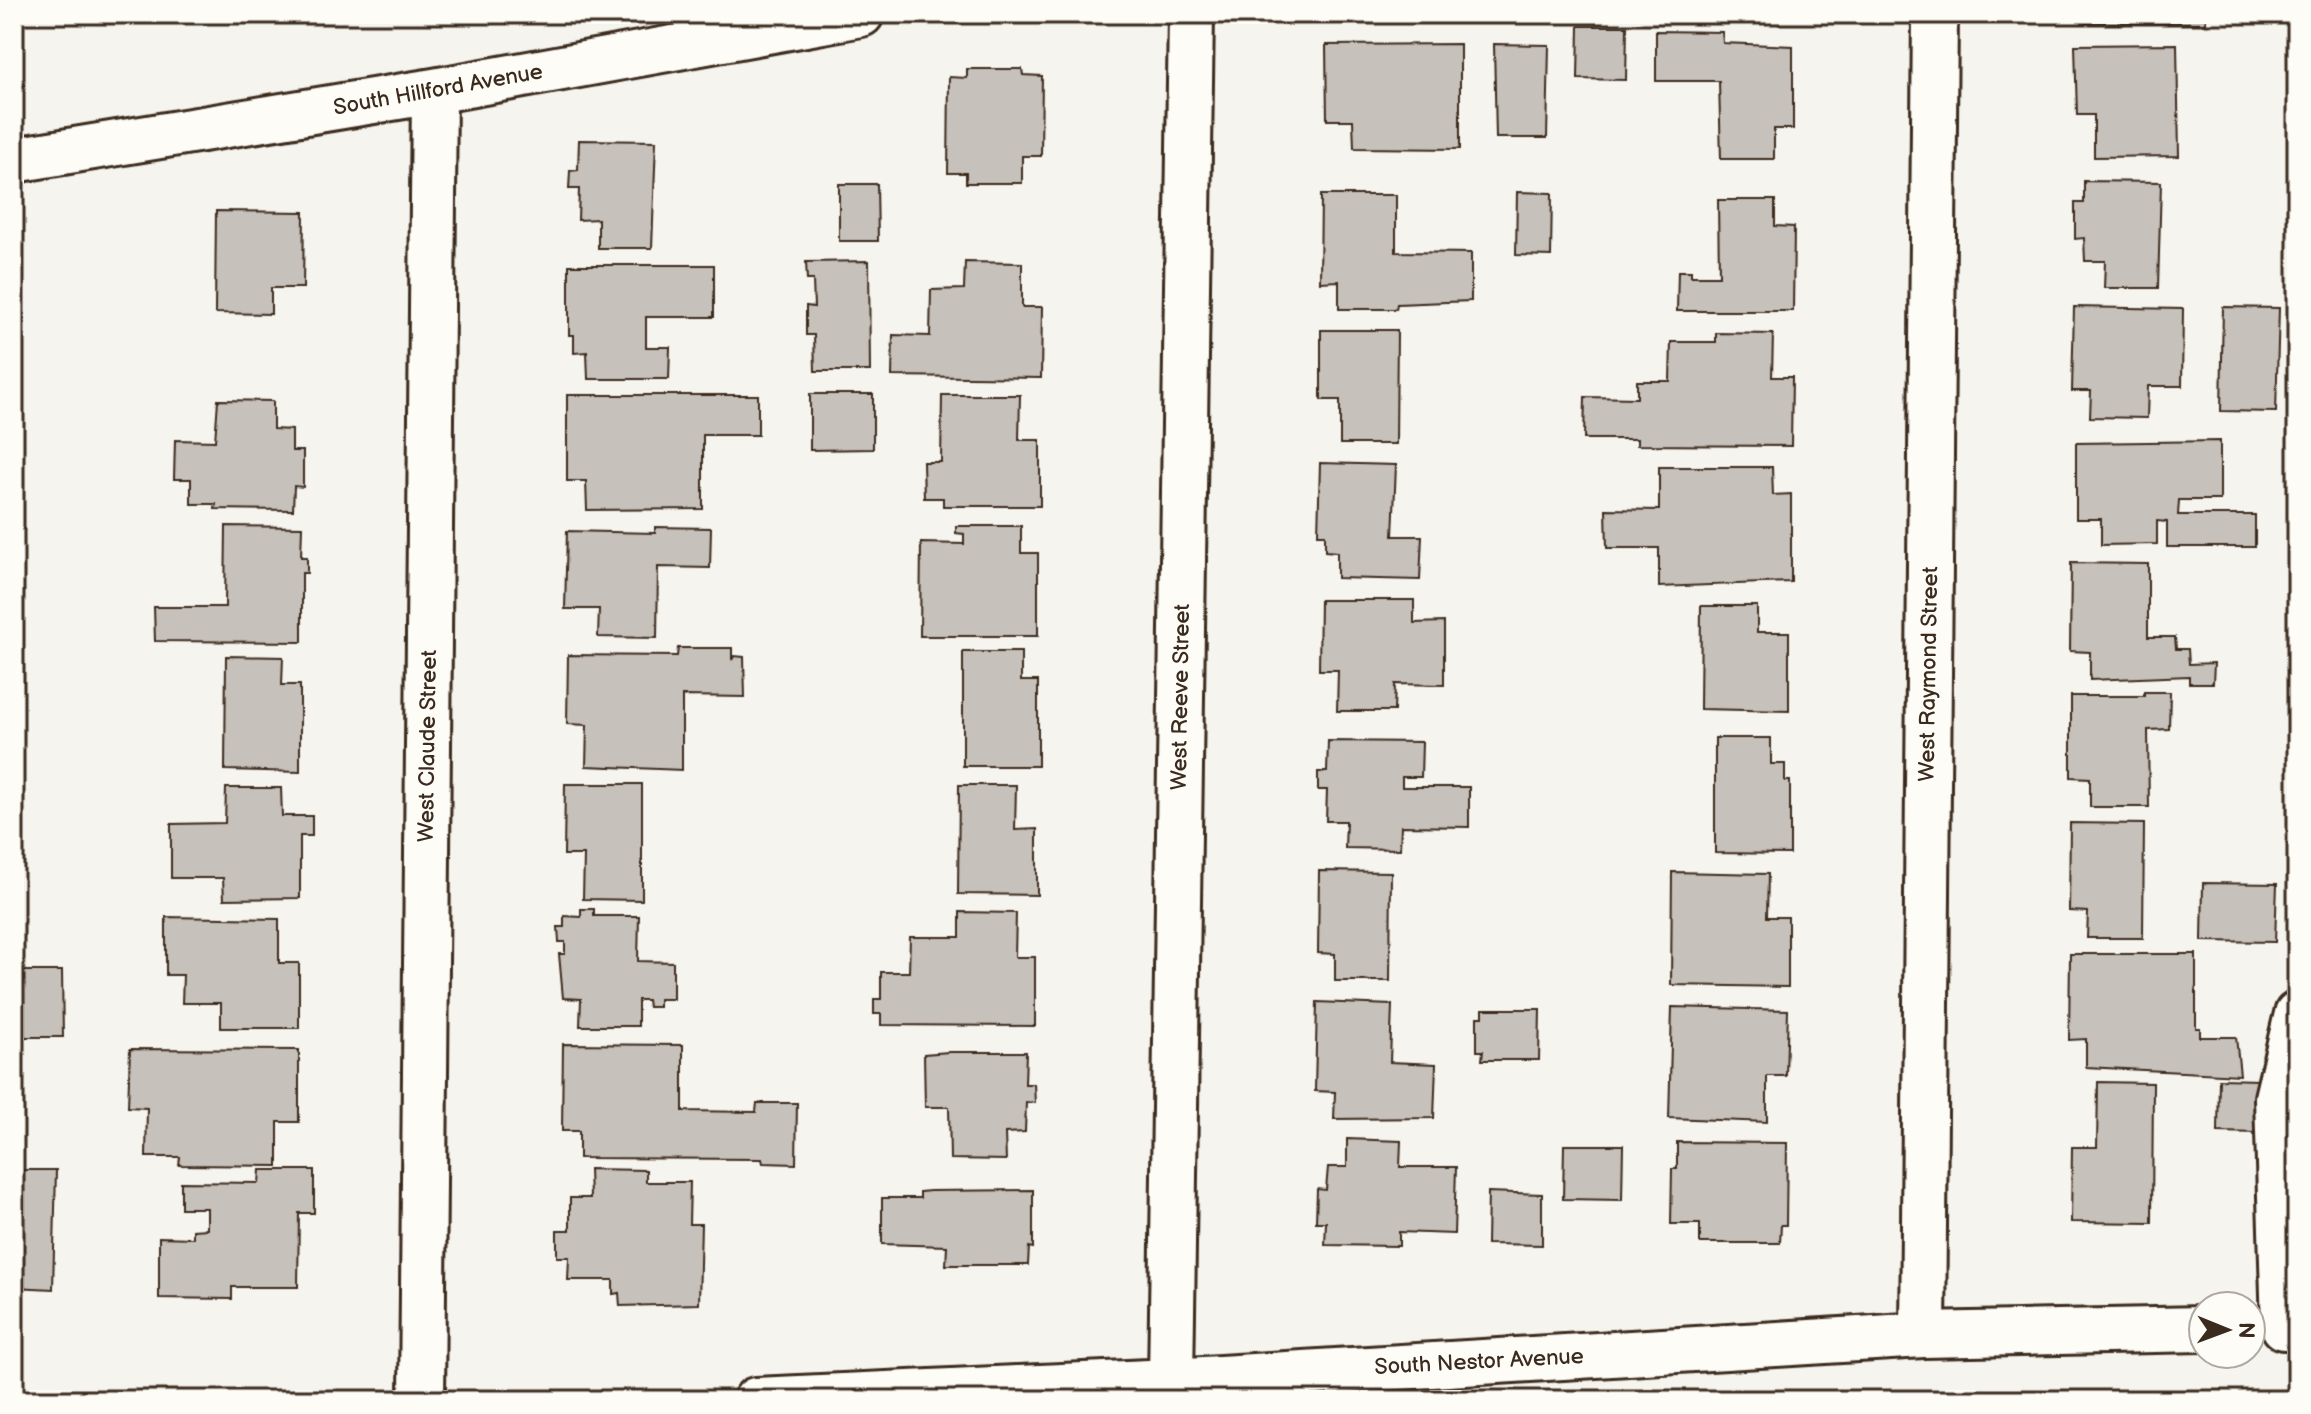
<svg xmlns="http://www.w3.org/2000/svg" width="2311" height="1414" font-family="'Balsamiq Sans',sans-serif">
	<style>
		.building { fill: #c7c1bb; stroke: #3b2a1e; stroke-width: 2 }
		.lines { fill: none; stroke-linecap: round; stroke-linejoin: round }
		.minor-casing { stroke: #3b2a1e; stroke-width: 50 }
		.minor { stroke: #fdfcf7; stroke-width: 44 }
		.labels { text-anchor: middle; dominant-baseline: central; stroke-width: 6; stroke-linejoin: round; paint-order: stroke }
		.street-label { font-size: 22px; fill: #3b2a1e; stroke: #fdfcf7 }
	</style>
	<rect width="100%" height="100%" fill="#f5f4ee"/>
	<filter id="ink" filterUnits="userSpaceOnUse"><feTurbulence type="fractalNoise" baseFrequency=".0125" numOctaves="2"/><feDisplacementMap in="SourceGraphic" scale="16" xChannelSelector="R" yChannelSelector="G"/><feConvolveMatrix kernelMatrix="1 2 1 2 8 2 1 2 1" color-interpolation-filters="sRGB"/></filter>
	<g filter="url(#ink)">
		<path class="building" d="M 2085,14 L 2206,14 L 2206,23 L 2085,23 Z
			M 1579,26 L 1627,26 L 1626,80 L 1578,79 Z
			M 1656,31 L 1722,32 L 1723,43 L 1793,46 L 1793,129 L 1774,129 L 1774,159 L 1721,159 L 1719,81 L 1656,81 Z
			M 1460,44 L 1460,149 L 1354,148 L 1353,120 L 1327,120 L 1326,45 Z
			M 1494,44 L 1549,45 L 1547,138 L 1496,138 Z
			M 2177,44 L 2179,156 L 2094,157 L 2094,115 L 2077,115 L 2075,45 Z
			M 967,69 L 1022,69 L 1023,75 L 1042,76 L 1041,156 L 1022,156 L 1022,183 L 966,183 L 966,173 L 948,173 L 949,77 L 967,78 Z
			M 579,140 L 656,141 L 652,248 L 598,248 L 598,219 L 578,220 L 579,189 L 569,189 L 570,171 L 578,170 Z
			M 2084,181 L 2161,182 L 2158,288 L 2104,288 L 2105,261 L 2085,261 L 2084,238 L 2075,239 L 2075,203 L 2084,203 Z
			M 839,184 L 877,184 L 878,241 L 839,241 Z
			M 1517,192 L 1552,193 L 1551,256 L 1516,255 Z
			M 1321,195 L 1396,195 L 1396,252 L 1471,253 L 1471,301 L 1397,304 L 1396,309 L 1339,309 L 1339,281 L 1320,282 Z
			M 1718,200 L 1775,200 L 1775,226 L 1794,227 L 1793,311 L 1677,311 L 1678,271 L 1691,271 L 1691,276 L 1719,276 Z
			M 216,211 L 304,212 L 303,288 L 271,288 L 271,314 L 215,313 Z
			M 869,261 L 870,371 L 815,371 L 814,335 L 806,335 L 806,306 L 814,307 L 813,280 L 807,280 L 806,262 Z
			M 965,262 L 1022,263 L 1022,307 L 1042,307 L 1041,378 L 892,376 L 893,335 L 930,336 L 931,290 L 964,289 Z
			M 569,265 L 714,265 L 714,317 L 646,317 L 646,347 L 670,347 L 669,379 L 588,379 L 587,352 L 574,353 L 574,335 L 569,335 Z
			M 2074,307 L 2183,309 L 2182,386 L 2148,386 L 2147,418 L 2090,417 L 2091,391 L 2072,391 Z
			M 2223,307 L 2279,308 L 2276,412 L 2221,411 Z
			M 1321,330 L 1397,330 L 1396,444 L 1340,444 L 1340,400 L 1321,400 Z
			M 1716,333 L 1773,334 L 1772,377 L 1792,377 L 1791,446 L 1637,445 L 1637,439 L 1584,439 L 1585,397 L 1637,398 L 1637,381 L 1670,381 L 1671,342 L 1716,342 Z
			M 810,394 L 873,394 L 873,449 L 810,450 Z
			M 567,395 L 758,395 L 758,435 L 703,435 L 703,509 L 587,510 L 586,481 L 567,481 Z
			M 942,395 L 1020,395 L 1019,440 L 1040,440 L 1040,506 L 943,506 L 943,498 L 924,498 L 923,462 L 941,462 Z
			M 218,400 L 273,401 L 273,429 L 292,430 L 292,451 L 303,451 L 303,487 L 294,486 L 293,510 L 215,509 L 216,504 L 191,504 L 191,479 L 174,479 L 175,440 L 215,441 Z
			M 2220,441 L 2220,500 L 2179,500 L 2178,515 L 2255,515 L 2255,547 L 2167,547 L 2167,522 L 2157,521 L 2157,544 L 2101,545 L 2101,519 L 2076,519 L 2076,443 Z
			M 1320,463 L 1396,465 L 1393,536 L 1422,536 L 1420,580 L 1337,578 L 1337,552 L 1325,551 L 1325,534 L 1318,534 Z
			M 1659,467 L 1772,467 L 1773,495 L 1791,494 L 1791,582 L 1659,587 L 1659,548 L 1607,548 L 1606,509 L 1659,510 Z
			M 226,526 L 302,527 L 301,557 L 307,557 L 307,573 L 302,573 L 302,642 L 155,641 L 154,607 L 225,607 Z
			M 956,526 L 1021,526 L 1021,553 L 1038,553 L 1038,636 L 920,636 L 921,543 L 964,544 L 964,534 L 956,533 Z
			M 655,527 L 711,528 L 710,568 L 658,567 L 657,638 L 598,637 L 599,609 L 565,609 L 567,531 L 655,533 Z
			M 2071,563 L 2148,564 L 2148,637 L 2175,637 L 2176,649 L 2188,649 L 2189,664 L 2214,663 L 2213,683 L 2189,683 L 2189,676 L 2090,680 L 2090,652 L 2070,651 Z
			M 1320,600 L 1414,600 L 1414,623 L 1444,622 L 1444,685 L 1395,684 L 1394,711 L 1337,711 L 1338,670 L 1319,670 Z
			M 1701,606 L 1757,606 L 1757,632 L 1789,632 L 1789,711 L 1700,709 Z
			M 678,648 L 732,648 L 732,660 L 734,656 L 744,657 L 745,697 L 682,696 L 682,770 L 586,766 L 587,725 L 567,724 L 568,655 L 677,656 Z
			M 963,652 L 1021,652 L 1021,681 L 1038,681 L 1038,766 L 963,766 Z
			M 226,656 L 283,657 L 282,685 L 300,685 L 300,772 L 225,770 Z
			M 2144,692 L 2170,692 L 2169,729 L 2148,730 L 2149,807 L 2090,807 L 2090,778 L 2071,777 L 2071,696 L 2144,696 Z
			M 1715,738 L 1771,738 L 1771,764 L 1785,764 L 1785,781 L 1790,781 L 1790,854 L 1715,853 Z
			M 1328,741 L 1422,742 L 1421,777 L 1402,777 L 1402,787 L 1469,787 L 1469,827 L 1401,826 L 1400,849 L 1345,848 L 1346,821 L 1326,821 L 1327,790 L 1318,790 L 1318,772 L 1327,772 Z
			M 565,784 L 642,784 L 642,900 L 583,899 L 584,855 L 564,855 Z
			M 959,785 L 1016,785 L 1015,830 L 1037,829 L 1037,895 L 958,894 Z
			M 226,788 L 281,788 L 282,816 L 312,816 L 312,836 L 300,836 L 300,898 L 224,899 L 223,878 L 171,878 L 171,824 L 225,823 Z
			M 2070,823 L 2144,824 L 2143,938 L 2087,938 L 2088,912 L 2069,911 Z
			M 1319,871 L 1391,872 L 1390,981 L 1335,981 L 1335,954 L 1318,953 Z
			M 1672,872 L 1768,874 L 1767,917 L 1788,917 L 1788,987 L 1671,985 Z
			M 2203,883 L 2277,884 L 2275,942 L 2202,941 Z
			M 581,909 L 594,909 L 594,916 L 639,916 L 638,961 L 673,962 L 673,999 L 659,999 L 659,1007 L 648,1007 L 647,1000 L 638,1000 L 638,1026 L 580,1026 L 581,999 L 563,998 L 559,954 L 565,954 L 565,942 L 559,942 L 558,927 L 564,927 L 564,916 L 581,917 Z
			M 960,912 L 1016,913 L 1015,957 L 1035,957 L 1035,1026 L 881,1025 L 881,1014 L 874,1014 L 874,999 L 881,999 L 881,972 L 909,972 L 910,937 L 960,937 Z
			M 166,917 L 279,919 L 279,963 L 299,963 L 299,1028 L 221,1028 L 221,1003 L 182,1003 L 183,975 L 166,975 Z
			M 2070,954 L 2196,954 L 2196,1028 L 2200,1028 L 2200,1037 L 2236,1037 L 2240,1075 L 2086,1067 L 2086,1039 L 2069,1040 Z
			M 14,971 L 62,971 L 63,1037 L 14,1037 Z
			M 1317,1002 L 1392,1005 L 1390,1062 L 1436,1064 L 1434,1118 L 1334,1119 L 1335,1092 L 1315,1091 Z
			M 1672,1007 L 1788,1010 L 1786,1076 L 1767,1076 L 1767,1122 L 1669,1118 Z
			M 1483,1009 L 1540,1009 L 1539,1060 L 1482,1060 L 1483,1051 L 1477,1051 L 1477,1017 L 1483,1017 Z
			M 563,1044 L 683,1045 L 683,1111 L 756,1112 L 757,1103 L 797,1103 L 796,1164 L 763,1163 L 762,1159 L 579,1158 L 579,1131 L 562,1131 Z
			M 130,1049 L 299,1050 L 299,1122 L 278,1122 L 278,1166 L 179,1165 L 180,1157 L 146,1157 L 147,1108 L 128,1107 Z
			M 949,1052 L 1026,1052 L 1025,1084 L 1034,1084 L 1035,1103 L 1026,1102 L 1025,1132 L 1005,1133 L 1006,1160 L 950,1159 L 949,1107 L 925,1107 L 924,1054 Z
			M 2219,1079 L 2260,1080 L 2259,1133 L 2218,1132 Z
			M 2098,1082 L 2153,1083 L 2152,1223 L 2071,1222 L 2072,1147 L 2097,1147 Z
			M 1347,1139 L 1401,1141 L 1400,1167 L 1456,1167 L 1454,1234 L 1399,1232 L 1399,1246 L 1325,1245 L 1326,1222 L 1316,1222 L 1317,1189 L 1326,1190 L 1328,1167 L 1347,1167 Z
			M 1677,1142 L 1787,1143 L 1786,1225 L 1781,1225 L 1780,1243 L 1700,1243 L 1700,1224 L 1671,1224 L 1672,1169 L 1677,1169 Z
			M 1564,1145 L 1623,1145 L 1622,1200 L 1563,1199 Z
			M 589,1169 L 646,1170 L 646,1182 L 690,1182 L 689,1224 L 701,1224 L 699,1304 L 620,1306 L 619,1293 L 613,1294 L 613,1280 L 568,1280 L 569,1257 L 557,1257 L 557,1230 L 570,1230 L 570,1198 L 590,1198 Z
			M 14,1170 L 56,1170 L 53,1289 L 14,1287 Z
			M 260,1170 L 314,1170 L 314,1213 L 299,1213 L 298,1287 L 232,1287 L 232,1299 L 159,1298 L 159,1237 L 193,1238 L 193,1230 L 207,1229 L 207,1208 L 181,1208 L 181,1182 L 259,1183 Z
			M 1033,1190 L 1033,1248 L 1029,1247 L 1028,1265 L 946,1265 L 947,1246 L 882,1244 L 882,1198 L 920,1198 L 920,1192 L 930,1191 Z
			M 1488,1192 L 1542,1194 L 1542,1245 L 1487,1244 Z"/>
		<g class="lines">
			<g class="minor-casing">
				<path id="minor" d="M 14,160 L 434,91 L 861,14
					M 2284,1327 L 2277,1098 L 2297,1014
					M 1923,1335 L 1935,14
					M 1171,1381 L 1191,14
					M 422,1400 L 434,91
					M 756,1400 L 1171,1381 L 1923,1335 L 2203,1329"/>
			</g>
			<use href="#minor" class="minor"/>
		</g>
	</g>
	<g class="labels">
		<g class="street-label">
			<text transform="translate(438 90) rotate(-10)">South Hillford Avenue</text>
			<text transform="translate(1929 674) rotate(-89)">West Raymond Street</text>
			<text transform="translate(1181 697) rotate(-89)">West Reeve Street</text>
			<text transform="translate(428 746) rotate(-89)">West Claude Street</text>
			<text transform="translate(1479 1362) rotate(-3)">South Nestor Avenue</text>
		</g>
	</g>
	<rect width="2311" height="1414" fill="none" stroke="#fdfcf7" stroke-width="48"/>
	<rect x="24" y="24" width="2263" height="1366" fill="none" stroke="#3b2a1e" stroke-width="3" filter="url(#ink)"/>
	<g transform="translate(2227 1330) rotate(91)"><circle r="38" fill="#fdfcf7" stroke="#afa8a0" stroke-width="2"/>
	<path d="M0-6L14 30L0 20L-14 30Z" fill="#3b2a1e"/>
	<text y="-12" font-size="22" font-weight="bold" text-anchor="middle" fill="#3b2a1e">N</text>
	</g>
</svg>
